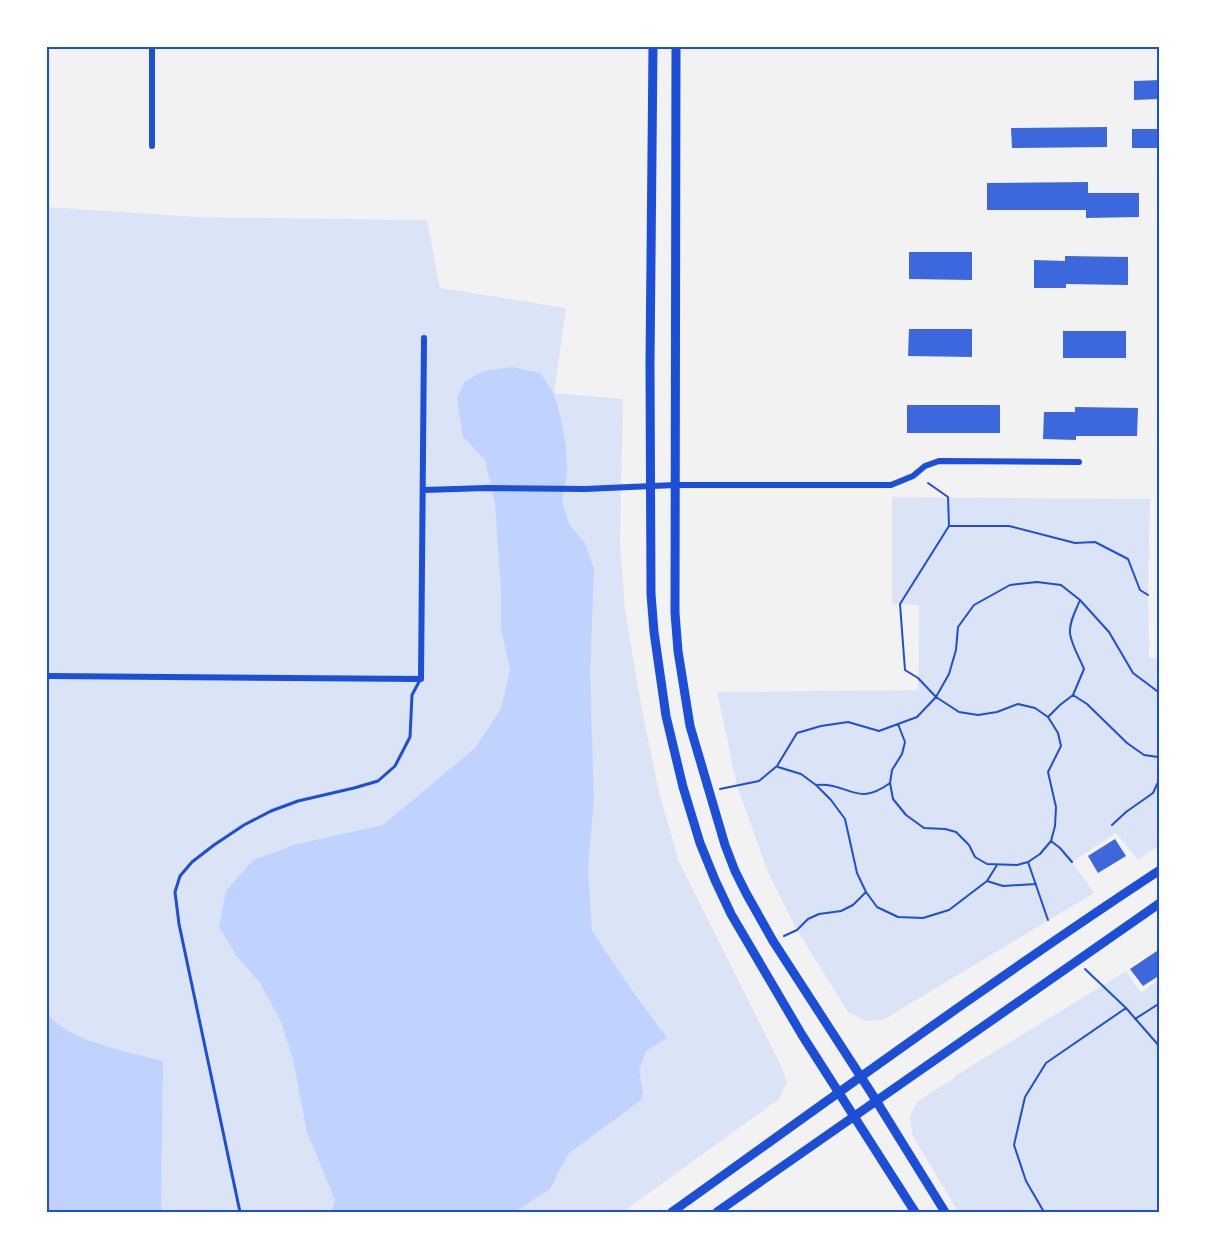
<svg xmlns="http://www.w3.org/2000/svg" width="1206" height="1259" font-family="'Roboto Condensed',sans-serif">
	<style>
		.green { fill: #dbe4f7 }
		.water { fill: #bfd3fe }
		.building { fill: #3d67dc }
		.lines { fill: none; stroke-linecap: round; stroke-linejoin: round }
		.path { stroke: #1d4ed8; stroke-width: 2 }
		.service { stroke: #1d4ed8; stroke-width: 3 }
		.minor { stroke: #1d4ed8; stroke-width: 6 }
		.primary { stroke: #1d4ed8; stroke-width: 9 }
		.neatline { fill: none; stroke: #1d4ed8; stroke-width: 2 }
	</style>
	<rect width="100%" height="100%" fill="#f2f2f2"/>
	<path class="green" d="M 46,207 L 197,217 L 427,220 L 440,288 L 566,308 L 554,393 L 623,399 L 620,542 L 625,610 L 643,715 L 659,791 L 679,862 L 783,1070 L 787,1083 L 779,1099 L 623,1212 L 47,1212 Z
		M 892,497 L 1150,499 L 1148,595 L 1149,658 L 1159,658 L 1159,845 L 1138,860 L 1116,833 L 1072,862 L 1094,893 L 883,1020 L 865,1021 L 848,1012 L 797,930 L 768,872 L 737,786 L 717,692 L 918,690 L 919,605 L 892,604 Z
		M 1126,971 L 1141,993 L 1159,979 L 1159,1212 L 958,1212 L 912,1134 L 910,1116 L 918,1101 L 953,1079 L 955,1076 Z"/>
	<path class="water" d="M 512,367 L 540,373 L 554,394 L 561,419 L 566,446 L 567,475 L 562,502 L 569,524 L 585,543 L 594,569 L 590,673 L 594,800 L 588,867 L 592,931 L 633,992 L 667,1038 L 646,1051 L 639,1070 L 643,1092 L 641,1100 L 568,1154 L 550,1189 L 514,1212 L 332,1212 L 335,1200 L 307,1132 L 293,1059 L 281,1022 L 261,984 L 236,955 L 219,927 L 226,891 L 253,860 L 297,844 L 383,825 L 475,748 L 501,709 L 510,670 L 501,628 L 501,589 L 495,504 L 485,460 L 463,437 L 457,398 L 465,381 L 484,371 Z
		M 47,1014 C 74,1043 125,1051 163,1061 L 161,1212 L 47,1212 Z"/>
	<path class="building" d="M 1132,46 L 1160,46 L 1160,49 L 1132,49 Z
		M 1160,80 L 1160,99 L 1134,100 L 1134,81 Z
		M 1107,127 L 1107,147 L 1012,148 L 1011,128 Z
		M 1132,129 L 1160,129 L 1160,148 L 1132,148 Z
		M 1088,182 L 1088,193 L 1139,193 L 1139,217 L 1086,218 L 1086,210 L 987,210 L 987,183 Z
		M 909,252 L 972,252 L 972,280 L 909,279 Z
		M 1065,256 L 1128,257 L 1128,285 L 1066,284 L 1066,288 L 1034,288 L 1034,260 L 1065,261 Z
		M 909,329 L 972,329 L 972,357 L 908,356 Z
		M 1063,331 L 1126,331 L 1126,358 L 1063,358 Z
		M 907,405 L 1000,405 L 1000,433 L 907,433 Z
		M 1075,407 L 1138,408 L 1137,436 L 1076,436 L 1076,440 L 1043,439 L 1044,412 L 1075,412 Z
		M 1115,839 L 1126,856 L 1098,873 L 1088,856 Z
		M 1160,949 L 1160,975 L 1143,986 L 1130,969 Z"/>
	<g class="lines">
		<path class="path" d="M 928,483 L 948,497 L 949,526
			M 1073,695 L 1087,704 L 1127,743 L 1144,755 L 1158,757
			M 1048,717 L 1060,705 L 1073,695 L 1084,669 C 1080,659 1071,644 1070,633 C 1069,622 1076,610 1080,600
			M 898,724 L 905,742 L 902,754 L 892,770 L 890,783 L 893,799 L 906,815 L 924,828 L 945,829 L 956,832 L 969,845 L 975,857 L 987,864 L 1017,865 L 1028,862 L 1040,854 L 1051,841 L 1055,826 L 1056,807 L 1048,772 L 1061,746 L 1058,733 L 1048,717 L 1035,708 L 1018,704 L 997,712 L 978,715 L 959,712 L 936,697 L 918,678 L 905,670 L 900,604 L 949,526 L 1009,526 L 1075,543 L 1095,542 L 1128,559 L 1140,590 L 1148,595
			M 778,767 L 801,774 L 816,785 L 831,800 L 845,819 L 857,873 L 866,892 L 877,907 L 898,917 L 923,918 L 949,910 L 987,881 L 997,865
			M 816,785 C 849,782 856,808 890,783
			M 720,789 L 759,781 L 777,766 L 797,733 L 821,726 L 848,722 L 879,731 L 917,717 L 936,697 L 949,674 L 956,650 L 958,627 L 974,605 L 1010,585 L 1037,582 L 1061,585 L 1080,600 L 1109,632 L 1133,673 L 1157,691 L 1160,691
			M 1112,825 L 1126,812 L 1153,793 L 1160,778
			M 1051,841 L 1060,848 L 1072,862
			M 1028,862 L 1048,920
			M 987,881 L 1003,886 L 1036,884
			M 784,936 L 797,930 L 808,919 L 819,914 L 841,911 L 853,905 L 866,892
			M 1085,969 L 1126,1008 L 1160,1047
			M 1135,1019 L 1160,1003
			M 1044,1212 L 1026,1181 L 1014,1145 L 1025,1097 L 1046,1063 L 1126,1008"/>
		<path class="service" d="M 240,1212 L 179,924 L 175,892 L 180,876 L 192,862 L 214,845 L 244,825 L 271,811 L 298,801 L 354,788 L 378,781 L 395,766 L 410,737 L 412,695 L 420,680"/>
		<path class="minor" d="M 152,46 L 152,146
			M 424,490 L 486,488 L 585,489 L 675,485 L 891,485 L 913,476 L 925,466 L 939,461 L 1079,462
			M 46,676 L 421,679 L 424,338"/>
		<path class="primary" d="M 653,46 L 650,364 L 651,594 L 654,632 L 666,716 L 683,787 L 700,843 L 715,880 L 731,914 L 802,1035 L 915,1212
			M 676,46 L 675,613 L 678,651 L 690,726 L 725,845 L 735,871 L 746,893 L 773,941 L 872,1094 L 945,1212
			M 672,1212 C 833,1097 994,979 1160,870
			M 717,1212 L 1160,903"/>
	</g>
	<rect width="1206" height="1259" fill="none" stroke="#ffffff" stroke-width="96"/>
	<rect x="48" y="48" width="1110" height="1163" class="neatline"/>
</svg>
